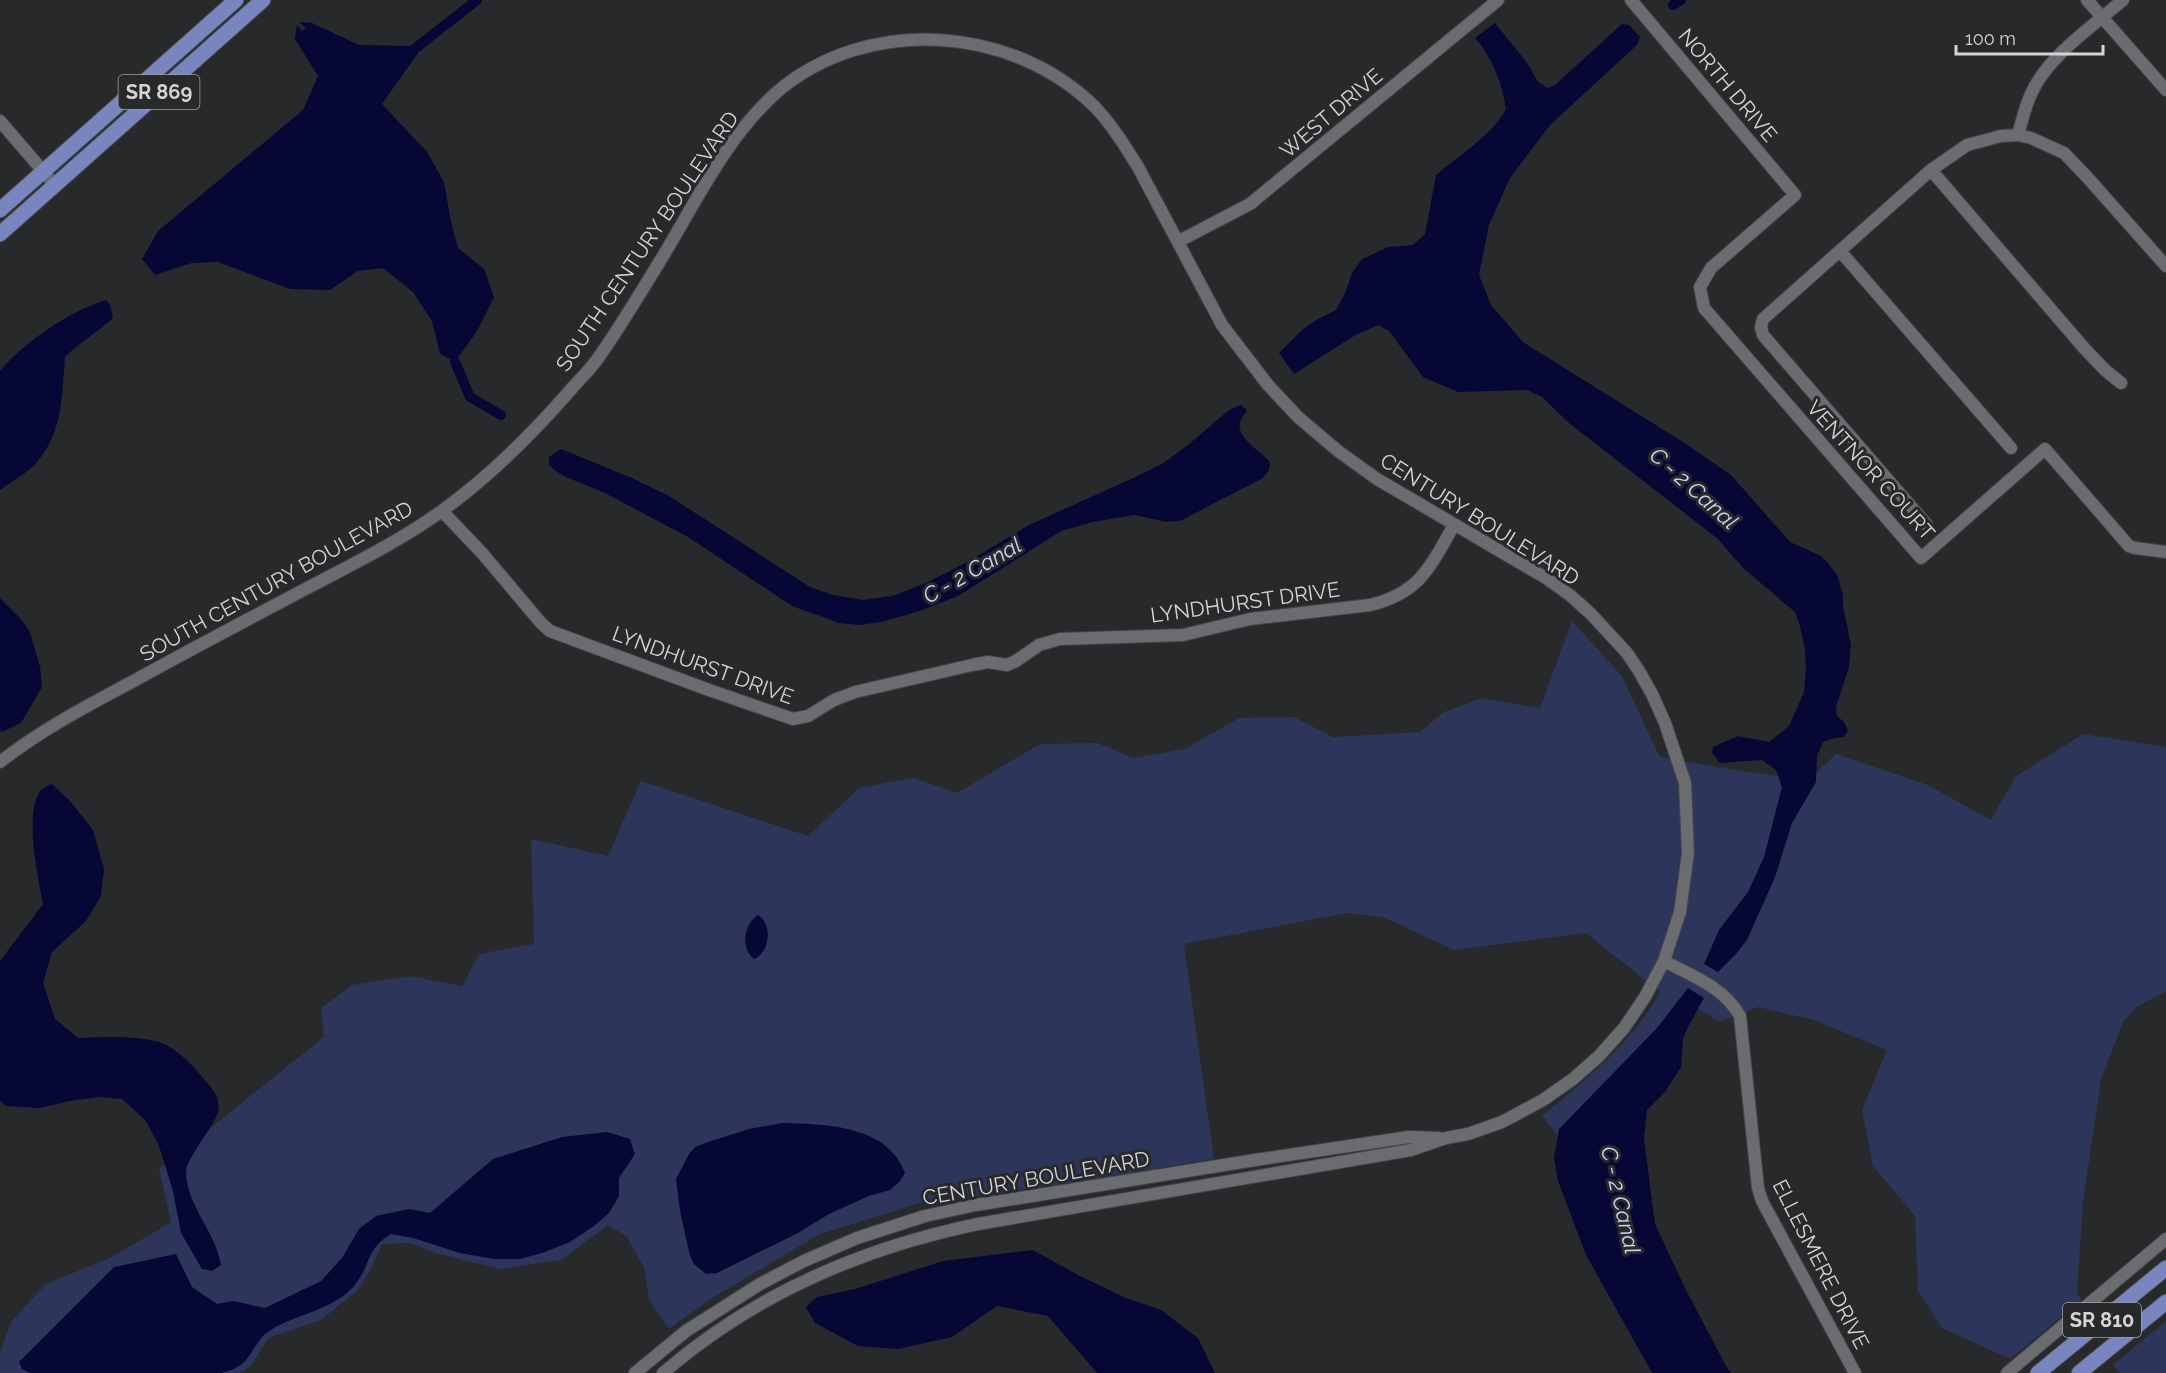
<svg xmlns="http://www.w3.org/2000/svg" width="2166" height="1373" font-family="Raleway,sans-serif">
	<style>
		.green { fill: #2d355a }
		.water { fill: #070736 }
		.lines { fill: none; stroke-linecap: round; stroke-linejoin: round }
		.canal { stroke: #070736; stroke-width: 10 }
		.minor-casing { stroke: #434446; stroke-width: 14 }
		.major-casing { stroke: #434446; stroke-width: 17 }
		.minor { stroke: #6b6c6f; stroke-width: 12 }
		.major { stroke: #7885be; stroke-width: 15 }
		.labels { text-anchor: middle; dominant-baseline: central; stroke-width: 6; stroke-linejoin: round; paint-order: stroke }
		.shield { fill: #28292b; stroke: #a0a1a2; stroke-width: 1.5 }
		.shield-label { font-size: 20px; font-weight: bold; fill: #d3d4d5 }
		.street-label { font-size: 21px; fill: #d3d4d5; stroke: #28292b }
		.water-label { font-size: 22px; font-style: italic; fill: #cad4f5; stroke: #28292b }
	</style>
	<rect width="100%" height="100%" fill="#28292b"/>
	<path class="green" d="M 1572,621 L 1622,676 L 1659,756 C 1709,767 1758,774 1809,779 L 1836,754 L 1928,785 L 1991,820 L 2016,776 L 2083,734 L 2166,747 L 2166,991 L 2137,1007 L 2124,1020 L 2101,1079 L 2083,1202 L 2077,1293 L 2082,1300 L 2010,1359 L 1942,1328 L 1918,1291 L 1915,1216 L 1873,1166 L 1862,1110 L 1887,1050 L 1814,1020 L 1758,1007 L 1720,1022 L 1680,998 L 1658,1027 L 1557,1134 L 1542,1116 C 1586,1079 1632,1043 1660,992 L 1586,933 L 1454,950 L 1383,917 L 1346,913 L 1184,944 L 1214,1159 L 1059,1185 L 917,1204 L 820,1234 L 709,1300 L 669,1329 L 649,1299 L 644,1267 L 627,1237 L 608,1225 L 561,1260 L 500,1269 L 439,1254 L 410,1243 L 382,1244 L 372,1267 L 358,1290 L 321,1320 L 268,1338 L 251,1366 L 240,1373 L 0,1373 L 0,1352 L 11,1322 L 46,1284 L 112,1257 L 171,1222 L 159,1169 L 324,1037 L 321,1008 L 352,985 L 410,976 L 462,986 L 479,954 L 534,944 L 531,839 L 608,856 L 641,781 L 808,836 L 859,788 L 913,778 L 957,793 L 1040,744 L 1098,743 L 1133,758 L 1185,749 L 1239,718 L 1294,717 L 1333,737 L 1420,732 L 1444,712 L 1482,698 L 1540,708 Z
		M 2166,1321 L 2166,1373 L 2120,1373 L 2113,1365 Z"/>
	<path class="water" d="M 299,22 L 312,23 L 359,45 L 411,46 L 397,59 L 398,62 L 418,53 L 382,104 L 427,152 L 444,182 L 451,222 L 458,248 L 484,269 L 494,297 L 477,331 L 455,362 L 440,354 L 432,321 L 413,292 L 383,268 L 358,271 L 330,290 L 290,289 L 218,262 L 192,263 L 155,275 L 142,259 L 158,231 L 303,110 L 318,76 L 295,39 L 297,25 L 302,31 L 306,28 Z
		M 1495,23 L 1528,64 L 1538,82 L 1548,88 L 1555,85 L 1622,24 L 1629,25 L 1640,37 L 1637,45 L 1550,125 L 1510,178 L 1489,225 L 1479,275 L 1491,305 L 1523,342 L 1683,442 L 1731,475 L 1790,542 L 1821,556 L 1827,562 L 1837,575 L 1843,595 L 1843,606 L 1851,645 L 1849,667 L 1836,707 L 1837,716 L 1844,722 L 1848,731 L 1844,737 L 1835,738 L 1823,742 L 1817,756 L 1816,782 L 1792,823 L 1775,877 L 1747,940 L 1736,954 L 1718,972 L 1704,964 L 1719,930 L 1748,892 L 1764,857 L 1782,787 L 1776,770 L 1762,760 L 1720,763 L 1712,753 L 1713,747 L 1738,736 L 1769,742 L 1789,726 L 1804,692 L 1806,669 L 1805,650 L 1800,626 L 1795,612 L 1744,569 L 1718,539 L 1569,423 L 1542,397 L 1527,390 L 1458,392 L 1423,377 L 1389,331 L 1378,325 L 1354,336 L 1294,374 L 1279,353 L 1301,331 L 1316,320 L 1336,310 L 1346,291 L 1352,273 L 1362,259 L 1388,247 L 1413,245 L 1425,234 L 1436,175 C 1460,155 1491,136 1506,109 C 1502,83 1493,58 1475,38 Z
		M 106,300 L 110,305 L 113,318 C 98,332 80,342 65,357 C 62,395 63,432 37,462 C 28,473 12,481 0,490 L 0,371 C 23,343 71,310 106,300 Z
		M 1241,405 L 1247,410 C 1245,414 1241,418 1240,423 C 1236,437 1261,452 1270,462 L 1269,470 L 1263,478 L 1180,521 L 1167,522 L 1134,515 L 1093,522 L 1061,531 L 958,596 L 920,611 L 881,622 L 859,625 L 839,623 L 792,606 L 688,537 L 603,492 L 566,477 L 554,470 L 549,464 L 549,457 L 561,449 L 632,478 L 669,496 L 810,587 L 833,595 L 863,600 L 892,596 L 926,583 L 971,560 L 1029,525 L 1133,478 L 1162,464 L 1188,445 L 1229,410 Z
		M 0,598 L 20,618 L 30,632 L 40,667 L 42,687 L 21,723 L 2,732 L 0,730 Z
		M 52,784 L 71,802 L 93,830 L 104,869 L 101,896 L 86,921 L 52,952 L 43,983 L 55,1019 L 78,1038 C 102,1037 146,1034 168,1046 C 182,1054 195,1068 205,1080 C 213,1089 221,1099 218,1112 C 213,1128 186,1159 186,1172 C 187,1207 216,1232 221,1265 L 212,1271 L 202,1269 L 181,1233 L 173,1191 L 159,1146 L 146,1121 L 122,1099 L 99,1097 L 70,1101 L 40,1108 L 6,1106 L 0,1101 L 0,961 L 43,904 C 38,877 24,815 40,791 C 43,788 48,785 52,784 Z
		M 758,915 C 773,924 770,953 754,959 C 740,948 744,924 758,915 Z
		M 1688,988 L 1704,998 L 1689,1025 L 1683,1039 L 1681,1067 L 1665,1092 L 1647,1110 L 1644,1139 L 1655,1224 L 1686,1290 L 1726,1366 L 1731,1373 L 1653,1373 L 1651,1371 L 1586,1255 L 1558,1181 L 1554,1158 L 1559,1129 L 1658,1027 Z
		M 782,1123 C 824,1124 888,1125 905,1173 L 900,1181 L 890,1190 L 869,1196 L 829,1214 L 798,1233 L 717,1273 L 706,1274 L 694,1264 L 690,1256 L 680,1211 L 676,1179 L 689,1154 L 695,1147 L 708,1142 L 749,1129 Z
		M 607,1132 L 630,1139 L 635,1154 L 619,1178 L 619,1196 L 609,1213 L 594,1226 L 570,1242 L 542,1253 L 520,1259 L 494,1259 L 460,1253 L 413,1238 L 391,1234 C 367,1248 371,1263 357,1282 C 336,1312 292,1313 265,1334 C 255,1343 250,1360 239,1366 C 234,1370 227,1371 222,1373 L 30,1373 L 22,1369 L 19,1362 L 114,1267 L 176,1254 L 192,1287 L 217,1304 L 233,1301 L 265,1308 L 321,1281 L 342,1258 L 359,1229 L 376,1216 L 409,1209 L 430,1213 L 493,1159 L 562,1137 Z
		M 1033,1250 L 1080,1276 L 1126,1298 L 1161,1310 L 1198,1338 L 1215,1373 L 1097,1373 L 1048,1316 L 997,1306 L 952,1337 L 898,1349 L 858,1346 L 815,1323 L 806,1307 L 817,1297 L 855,1289 L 943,1261 Z"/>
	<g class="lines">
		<path class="canal" d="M 1673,5 L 1681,0
			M 398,62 L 477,0
			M 455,362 L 470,397 L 501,415"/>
		<g class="minor-casing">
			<path id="minor" d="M 1631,0 L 1795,195 L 1711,268 L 1700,287 L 1704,308 L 1921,558 L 2045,449 L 2129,546 L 2135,548 L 2166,552
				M 2087,0 L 2166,90
				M 0,121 L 55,185
				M 2018,135 C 2022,121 2025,107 2031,94 C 2047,57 2093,26 2123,0
				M 1931,170 L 2084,348 L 2105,370 L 2121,383
				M 1179,241 L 1250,204 L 1498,0
				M 1840,251 L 2011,448
				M 442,511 L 482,553 L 541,623 L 550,631 L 709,690 L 793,719 L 808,716 L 834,700 L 855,692 L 972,665 L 988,662 L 1007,665 L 1016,661 L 1039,645 L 1060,639 L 1183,635 L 1250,619 L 1370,605 C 1420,593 1430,567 1454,525
				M 1927,525 L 1763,335 L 1761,327 L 1763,319 L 1931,170 L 1967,145 L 2001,136 L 2018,135 L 2031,138 L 2064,153 L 2087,177 L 2166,266
				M 0,762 C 45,727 89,705 139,678 C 197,646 256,615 315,584 C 359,561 403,539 443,510 C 489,477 529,437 567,394 C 576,383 587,373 596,361 C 619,329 639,295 660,261 C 695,204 726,137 777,92 C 867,15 1012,25 1095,107 C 1112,125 1125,146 1138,167 L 1222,325 L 1268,385 L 1298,417 L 1338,451 L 1377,479 L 1546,578 L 1571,596 L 1591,614 L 1627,653 L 1639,671 L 1652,694 L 1665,723 L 1685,783 L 1688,853 L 1680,912 L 1664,961 L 1645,997 L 1624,1028 L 1599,1056 L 1573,1079 L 1543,1100 L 1502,1122 L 1468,1134 L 1446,1138 L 1411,1150 L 978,1224 C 862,1248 753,1295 663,1373
				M 1664,961 C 1692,976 1724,987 1740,1016 L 1758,1188 L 1762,1201 L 1855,1373
				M 635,1373 L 686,1331 L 760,1284 L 804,1261 L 857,1238 L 925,1216 L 976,1205 L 1255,1160 L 1409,1137 L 1439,1138
				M 2007,1373 L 2166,1239"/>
		</g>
		<g class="major-casing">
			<path id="major" d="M 0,210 L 236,0
				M 0,234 L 263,0
				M 2038,1373 L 2166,1268
				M 2079,1373 L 2166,1302"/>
		</g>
		<use href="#minor" class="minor"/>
		<use href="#major" class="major"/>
	</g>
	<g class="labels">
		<g class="shield">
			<rect x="118.5" y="75" width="81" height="34" rx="4.5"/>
			<rect x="2063" y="1303" width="78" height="34" rx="4.5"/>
		</g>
		<g class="shield-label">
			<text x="159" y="92">SR 869</text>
			<text x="2102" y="1320">SR 810</text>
		</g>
		<g class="street-label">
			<text transform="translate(1728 85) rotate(50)">NORTH DRIVE</text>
			<text transform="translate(1331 113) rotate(-40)">WEST DRIVE</text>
			<text transform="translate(647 241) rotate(-56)">SOUTH CENTURY BOULEVARD</text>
			<text transform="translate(1871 470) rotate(48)">VENTNOR COURT</text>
			<text transform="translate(1480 519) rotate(32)">CENTURY BOULEVARD</text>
			<text transform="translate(276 581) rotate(-29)">SOUTH CENTURY BOULEVARD</text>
			<text transform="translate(1245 602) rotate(-8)">LYNDHURST DRIVE</text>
			<text transform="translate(703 665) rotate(20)">LYNDHURST DRIVE</text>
			<text transform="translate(1036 1178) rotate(-10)">CENTURY BOULEVARD</text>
			<text transform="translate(1821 1264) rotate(63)">ELLESMERE DRIVE</text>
		</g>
		<g class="water-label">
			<text transform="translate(1694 488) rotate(42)">C - 2 Canal</text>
			<text transform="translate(972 570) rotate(-30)">C - 2 Canal</text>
			<text transform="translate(1621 1200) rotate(77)">C - 2 Canal</text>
		</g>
	</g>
	<path d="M1956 45v9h147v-9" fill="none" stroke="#d3d4d5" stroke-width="3"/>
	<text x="1965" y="45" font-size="18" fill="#d3d4d5" stroke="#28292b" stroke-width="4.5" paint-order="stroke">100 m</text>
</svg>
